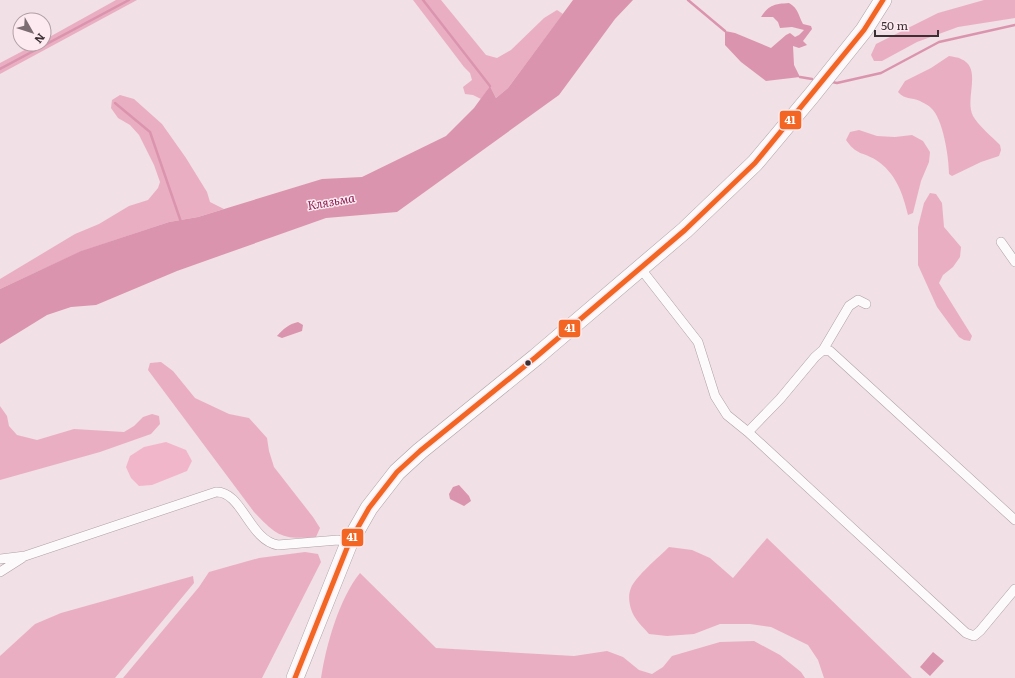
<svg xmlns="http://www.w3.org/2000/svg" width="1015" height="678" font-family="Literata,serif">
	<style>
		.green { fill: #f2b6cb }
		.forest { fill: #eaaec3 }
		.water { fill: #db94ad }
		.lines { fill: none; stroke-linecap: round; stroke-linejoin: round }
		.stream { stroke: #db94ad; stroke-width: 2.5 }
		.street-casing { stroke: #ada1a5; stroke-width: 10 }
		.highway-casing { stroke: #ada1a5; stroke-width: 18 }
		.street { stroke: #fdfafb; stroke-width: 9 }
		.highway { stroke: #fdfafb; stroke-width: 17 }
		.bus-1-casing { stroke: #fdeaf0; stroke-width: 8 }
		.bus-1 { stroke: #f26522; stroke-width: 5 }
		.bus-dot { fill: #3b2f33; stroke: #fdeaf0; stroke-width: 1.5 }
		.labels { text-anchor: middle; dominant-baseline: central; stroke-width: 3; stroke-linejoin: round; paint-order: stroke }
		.water-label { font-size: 12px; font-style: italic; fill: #8b1b50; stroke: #fdeaf0 }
		.line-badge { stroke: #fdeaf0; stroke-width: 1.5 }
		.badge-label { font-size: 11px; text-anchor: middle; font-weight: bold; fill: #fff }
	</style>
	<rect width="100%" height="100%" fill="#f1e0e6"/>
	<path class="green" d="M 166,442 L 186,450 L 192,461 L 187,471 L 152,485 L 139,486 L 131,478 L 126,467 L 130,456 L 144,447 Z"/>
	<path class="forest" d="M 116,0 L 137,0 L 0,74 L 0,63 L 36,44 L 44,44 L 44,40 Z
		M 413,0 L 441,0 L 486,55 L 497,58 L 511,50 L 544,18 L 557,10 L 563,14 L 508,88 L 496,98 L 490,86 L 481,99 L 473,95 L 465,94 L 463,87 L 472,80 L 470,73 L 464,67 Z
		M 984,0 L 1015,0 L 1015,18 L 958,27 L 917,42 L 882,61 L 874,61 L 871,55 L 876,44 L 938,13 Z
		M 949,56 C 953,57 958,57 961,59 C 983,68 964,99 973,116 C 978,125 992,137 1000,145 L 1001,150 L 999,156 L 981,162 L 952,176 L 949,174 C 949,158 943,118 931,108 C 929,105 923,103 920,101 C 911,97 905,100 898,92 L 905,81 L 931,68 Z
		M 120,95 L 134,99 L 162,124 L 186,158 L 207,192 L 210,202 L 224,209 L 198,217 L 169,222 L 82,251 L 0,289 L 0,279 L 75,234 L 99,224 L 129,206 L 148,200 L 158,188 L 160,182 L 154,165 L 139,135 L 130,125 L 118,118 L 111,108 L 112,100 Z
		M 859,130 L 877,136 L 895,137 L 912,135 L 923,141 L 930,152 L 929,162 L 921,181 L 913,213 L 908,215 C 903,194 896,173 876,160 C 863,152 856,155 846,140 L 850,132 Z
		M 930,193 L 936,194 L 942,203 L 944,227 L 961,247 L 960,257 L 953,267 L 943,275 L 939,283 L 972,336 L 970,341 L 964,340 L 959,337 L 937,307 L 918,265 L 918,227 L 924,203 Z
		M 161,362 L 173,371 L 195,398 L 229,414 L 249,418 L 267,438 L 269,451 L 274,467 L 313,517 L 320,528 L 316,537 C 282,540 277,536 254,512 L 148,370 L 150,363 Z
		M 0,406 L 7,416 L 9,426 L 17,435 L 37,440 L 74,429 L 124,432 L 134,426 L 143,417 L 152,414 L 159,416 L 160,424 L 151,434 L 100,452 L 0,480 Z
		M 767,538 L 912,678 L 824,678 L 818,660 L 808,645 L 771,627 L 750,624 L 720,624 L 694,634 L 667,636 L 649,634 C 643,627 634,619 631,609 C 629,602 628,595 631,588 C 635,577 660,556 669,547 L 692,550 L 710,558 L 733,578 Z
		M 305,552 L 318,554 L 321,562 L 262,678 L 123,678 L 199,587 L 209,572 L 259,558 Z
		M 360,573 L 436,648 L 574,656 L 607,651 L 623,657 L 639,670 L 652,674 L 663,667 L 672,656 L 720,642 L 754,641 L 780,655 L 801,672 L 805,678 L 321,678 C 326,645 339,599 360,573 Z
		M 193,576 L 194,583 L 115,678 L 0,678 L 0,656 L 35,624 L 61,613 Z"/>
	<path class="water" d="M 573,0 L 633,0 L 615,19 L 559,95 L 397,212 L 326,218 L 177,271 L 96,305 L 71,307 L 47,315 L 0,344 L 0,289 L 81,251 L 169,222 L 198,217 L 322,179 L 362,177 L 446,136 L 474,108 L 490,86 L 496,98 L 508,88 Z
		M 789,3 C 799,9 798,15 803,24 L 811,26 L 812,29 L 803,41 L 807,45 L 799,48 L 793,46 L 794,65 L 800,77 L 766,81 L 741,62 L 725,45 L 725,31 L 735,33 L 771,48 L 786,35 L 790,33 L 795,37 L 799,35 L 804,30 L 792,27 L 780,28 L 778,22 L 773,17 L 761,17 C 769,5 774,4 789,3 Z
		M 298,322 L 303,325 L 302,331 L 282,338 L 277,336 C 283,329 289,324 298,322 Z
		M 459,485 L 469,496 L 471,501 L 464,506 L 450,499 L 449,494 L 453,487 Z
		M 933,652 L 944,661 L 930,676 L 920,667 Z"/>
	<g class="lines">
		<path class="stream" d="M 423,0 L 490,86
			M 688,0 L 725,31
			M 0,69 L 129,0
			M 800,77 L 812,79
			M 832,82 L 837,83 L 881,73 L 939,42 L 1015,25
			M 115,103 L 150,132 L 181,222"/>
		<g class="street-casing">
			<path id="street" d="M 1001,242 L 1015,262
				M 641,269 L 698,342 L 715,396 L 727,415 L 748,432 L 966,633 L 974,636 L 980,631 L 1015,589
				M 823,350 L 849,306 L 858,300 L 866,304
				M 748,432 L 780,399 L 815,357 L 823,350 L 830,351 L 1015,520
				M 0,559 L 25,556 L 216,492 C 242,491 249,540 278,545 L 338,540 L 349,543
				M 0,572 L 22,558"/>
		</g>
		<g class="highway-casing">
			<path id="highway" d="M 295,678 L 349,543 L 369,508 L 397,472 L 420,451 L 536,357 L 685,230 L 755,163 L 812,95 L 864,30 L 883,0"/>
		</g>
		<use href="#street" class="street"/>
		<use href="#highway" class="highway"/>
		<g class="bus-1-casing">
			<path id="bus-1" d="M 295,678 L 349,543 L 369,508 L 397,472 L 420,451 L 536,357 L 685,230 L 755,163 L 864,30 L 883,0"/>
		</g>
		<use href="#bus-1" class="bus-1"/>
	</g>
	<circle class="bus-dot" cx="528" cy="363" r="3.5"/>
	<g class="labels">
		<g class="water-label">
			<text transform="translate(331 201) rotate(-10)">Клязьма</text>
		</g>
	</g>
	<g class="line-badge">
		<rect x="779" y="110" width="23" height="20" rx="4" fill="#f26522"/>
		<rect x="558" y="319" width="23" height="19" rx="4" fill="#f26522"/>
		<rect x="341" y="528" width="23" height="19" rx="4" fill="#f26522"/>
	</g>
	<g class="badge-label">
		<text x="790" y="124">41</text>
		<text x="570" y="332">41</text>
		<text x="352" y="541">41</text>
	</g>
	<g transform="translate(32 32) rotate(129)"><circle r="19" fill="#fdeaf0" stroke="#af9fa4"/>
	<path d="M0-3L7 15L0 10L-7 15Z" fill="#7b6d72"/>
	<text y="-6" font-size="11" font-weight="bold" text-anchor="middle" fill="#3b2f33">N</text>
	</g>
	<path d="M875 30v6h63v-6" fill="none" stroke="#3b2f33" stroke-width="2"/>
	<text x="881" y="30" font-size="12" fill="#3b2f33" stroke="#fdeaf0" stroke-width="3" paint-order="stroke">50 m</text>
</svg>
